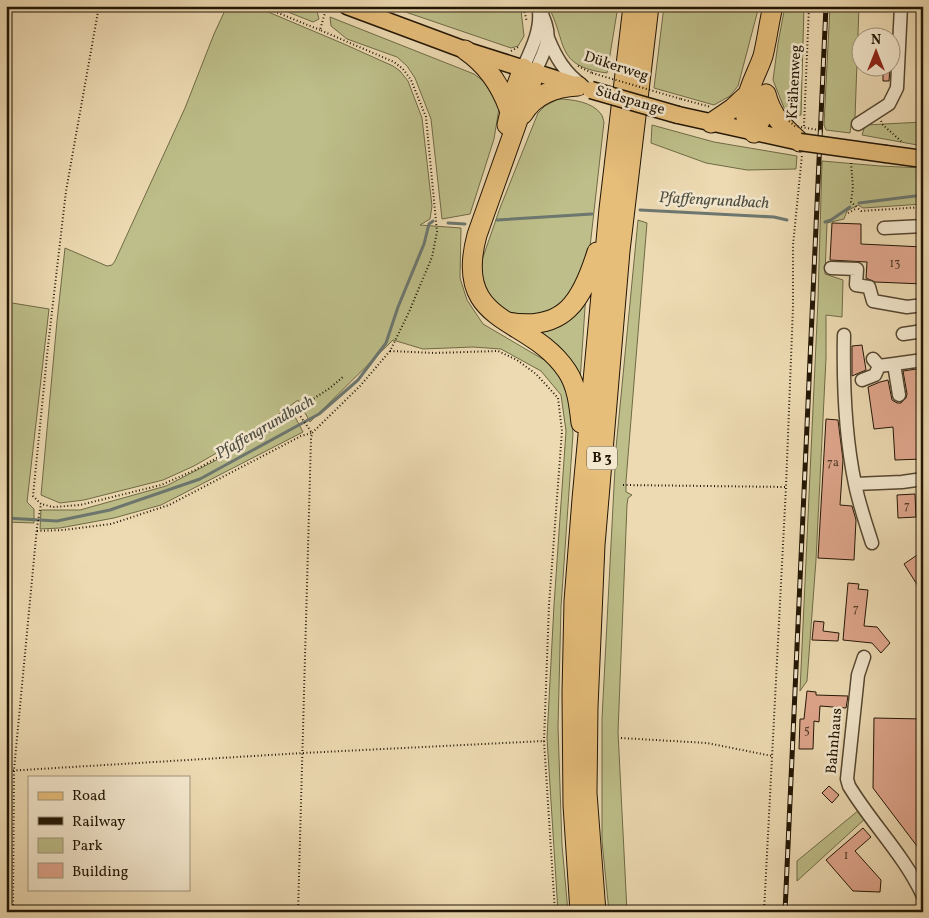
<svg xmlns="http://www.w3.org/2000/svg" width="929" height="918" font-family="Vollkorn,serif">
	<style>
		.green { fill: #bdbe89; stroke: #6f6a46 }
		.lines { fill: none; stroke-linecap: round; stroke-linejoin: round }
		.stream { stroke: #6c7770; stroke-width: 3 }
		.building { fill: #e0a68d; stroke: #211504 }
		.minor-casing { stroke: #544630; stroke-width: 15 }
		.major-casing { stroke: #211504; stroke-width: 19 }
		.highway-casing { stroke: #211504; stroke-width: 21 }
		.path { stroke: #211504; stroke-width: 2; stroke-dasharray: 1 2.5; stroke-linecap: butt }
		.minor { stroke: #f3e7cd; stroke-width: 12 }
		.major { stroke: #e6bd79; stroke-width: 16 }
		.highway { stroke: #e6bd79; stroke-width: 19 }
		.rail-casing { stroke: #211504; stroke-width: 5 }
		.rail { stroke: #f3e7cd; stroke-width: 3; stroke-dasharray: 9; stroke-linecap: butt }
		.major-bridge-casing { stroke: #211504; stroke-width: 19; stroke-linecap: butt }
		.path-bridge { stroke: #211504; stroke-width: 2; stroke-dasharray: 1 2.5; stroke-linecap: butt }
		.major-bridge { stroke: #e6bd79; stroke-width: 16 }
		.labels { text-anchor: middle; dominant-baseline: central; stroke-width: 5; stroke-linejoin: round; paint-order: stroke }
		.number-label { font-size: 12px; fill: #513926 }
		.shield { fill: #f3e7cd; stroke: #605440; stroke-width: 1 }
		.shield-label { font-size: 14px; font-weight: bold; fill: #211504 }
		.street-label { font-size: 15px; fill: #211504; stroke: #f3e7cd }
		.water-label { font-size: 16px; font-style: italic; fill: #4d4e43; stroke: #f3e7cd }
	</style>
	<rect width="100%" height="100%" fill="#eddab2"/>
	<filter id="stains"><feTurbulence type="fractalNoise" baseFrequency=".004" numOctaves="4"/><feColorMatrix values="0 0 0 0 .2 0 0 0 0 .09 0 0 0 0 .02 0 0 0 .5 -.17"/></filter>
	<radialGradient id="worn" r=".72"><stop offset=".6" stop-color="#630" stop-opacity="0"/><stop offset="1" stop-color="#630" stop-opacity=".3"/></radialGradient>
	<path class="green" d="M 227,6 L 254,6 L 344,44 L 393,66 L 400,71 L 408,81 L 422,118 L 432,206 L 430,219 L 420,225 L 461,228 L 460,278 L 467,300 L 483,324 L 546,361 L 560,371 L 569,386 L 573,434 L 561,607 L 558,727 L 562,845 L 568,912 L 558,912 L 547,738 L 554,605 L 566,431 L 561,395 L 541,371 L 501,349 L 473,347 L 423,349 L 393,340 L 310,422 L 298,400 L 260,428 L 194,466 L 163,480 L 84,500 L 60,503 L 41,495 L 57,321 L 65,248 L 107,266 L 112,265 L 115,261 L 185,108 L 214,34 Z
		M 273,6 L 308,6 L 317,11 L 319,19 L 313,22 Z
		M 388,6 L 517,6 L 521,10 L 524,36 L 518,46 L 511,48 Z
		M 548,6 L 618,6 L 607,73 C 554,66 568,43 548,6 Z
		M 664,6 L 759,6 L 738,86 L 730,96 L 714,105 L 654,88 Z
		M 785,6 L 804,6 L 801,115 L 794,116 L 784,108 L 773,80 L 778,43 Z
		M 830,6 L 859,6 L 855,118 L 851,126 L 850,133 L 826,130 L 824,125 Z
		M 330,17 L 474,74 L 491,87 L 500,102 L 494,139 L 470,214 L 442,219 L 431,119 L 415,78 L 407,66 L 397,57 L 347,39 L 331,26 Z
		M 558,99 C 571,99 593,102 601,114 C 603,116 603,120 604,122 L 590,247 L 575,290 L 568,302 L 538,315 L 522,315 L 502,310 L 493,302 L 481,280 L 482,260 L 500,208 L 538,113 L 545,106 Z
		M 923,122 L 923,146 L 862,135 L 865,125 Z
		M 652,125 L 714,142 L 797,156 L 796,169 L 747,170 L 706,163 L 651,143 Z
		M 822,161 L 880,166 L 923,168 L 923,204 L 863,208 L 858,205 L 847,211 L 844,219 L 827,223 L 825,274 L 843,280 L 842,317 L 826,315 L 826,358 L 816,560 L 807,681 L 800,691 L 818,300 Z
		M 638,220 L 647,223 L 626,481 L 626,492 L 632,495 L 628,498 L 627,505 L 618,732 L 627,912 L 609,912 L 602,841 L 602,719 L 616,448 Z
		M 586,293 L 580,381 L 523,327 Z
		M 6,302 L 49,309 L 27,502 L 34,509 L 34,523 L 6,522 Z
		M 294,415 L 303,432 L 161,505 L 114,518 L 60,528 L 40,529 L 41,510 L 80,510 L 166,486 L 263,436 Z
		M 859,810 L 866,818 L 797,881 L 797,861 Z"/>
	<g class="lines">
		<path class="stream" d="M 859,203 L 923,195
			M 640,210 L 774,217 L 787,220
			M 497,220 L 592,214
			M 825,222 L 831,220 L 850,207
			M 448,223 L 465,224
			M 6,518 L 57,521 L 110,510 L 200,479 L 319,414 L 358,380 L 386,343 L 398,307 L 424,244 L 429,224 L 433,221"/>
	</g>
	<path class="building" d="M 883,68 L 890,68 L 889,81 L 883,81 Z
		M 832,223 L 861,224 L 861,244 L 923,247 L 923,284 L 875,282 L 866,278 L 867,262 L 830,260 Z
		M 862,345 L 866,370 L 852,376 L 852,346 Z
		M 923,368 L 923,459 L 895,460 L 893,427 L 874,429 L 868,387 L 880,382 L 888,380 L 892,400 L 897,403 L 901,403 L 906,398 L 907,394 L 903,371 Z
		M 826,419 L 838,420 L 843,460 L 840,505 L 852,506 L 856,520 L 854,560 L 818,558 Z
		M 915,494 L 916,517 L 898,518 L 897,495 Z
		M 923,551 L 923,594 L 904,564 Z
		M 848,583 L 859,584 L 858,589 L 868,590 L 864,626 L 877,627 L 890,643 L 881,653 L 872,643 L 843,640 Z
		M 814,621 L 824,622 L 823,631 L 839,633 L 838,641 L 812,640 Z
		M 807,691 L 816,692 L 816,695 L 848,696 L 846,708 L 820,706 L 819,722 L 814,721 L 813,749 L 799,749 L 800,719 L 804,719 Z
		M 874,718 L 923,719 L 923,854 L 873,788 Z
		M 829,786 L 839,795 L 832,803 L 822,793 Z
		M 863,828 L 871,837 L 855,851 L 881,880 L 880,892 L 853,891 L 826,860 Z"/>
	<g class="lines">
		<g class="minor-casing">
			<path id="minor" d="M 548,38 C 556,58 565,73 583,86
				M 523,68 C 531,50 541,31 539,11
				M 535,72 C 548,43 554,36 538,6
				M 858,124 L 889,104 L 897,88 L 901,6
				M 884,228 L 923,226
				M 831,268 L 857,269 L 856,285 L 869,287 L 873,301 L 907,307 L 923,305
				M 903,334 L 923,331
				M 844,335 C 843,385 845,436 855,484 C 859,504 866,524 872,543
				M 873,359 L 879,366 L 894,364
				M 862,380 L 875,375 L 879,366
				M 899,395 L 894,364 L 923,360
				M 855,484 L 902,482 L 923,479
				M 864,657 L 858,675 L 847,779 L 849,786 C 872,824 904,855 923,896"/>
		</g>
		<g class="major-casing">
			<path id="major" d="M 347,6 L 465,50 L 578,86
				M 678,115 L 800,142
				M 886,154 L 923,159"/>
		</g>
		<g class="highway-casing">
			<path id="highway" d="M 465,50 C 487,65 500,84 509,109
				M 535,72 L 477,235 C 452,327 530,315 567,371 C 577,386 579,405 581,423
				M 766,94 L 762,117 L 754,133 C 733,110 755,80 763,56 C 767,40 769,22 773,6
				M 766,94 C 772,117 783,126 800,142
				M 523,114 C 535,94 556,87 578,86
				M 711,123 L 733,108 L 747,95
				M 507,125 L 515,90 L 523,68
				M 508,322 C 565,332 582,300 597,252
				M 580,912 L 573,805 L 572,693 L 574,601 L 582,499 L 609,209 L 633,6
				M 596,912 L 587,793 L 588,707 L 595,545 L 620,251 L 649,6"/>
		</g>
		<path class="path" d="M 261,6 L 320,30
			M 521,6 L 524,10 L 527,22
			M 511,51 L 520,46
			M 578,66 L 592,73
			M 681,99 L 711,107
			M 881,121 L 883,125 L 902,142
			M 804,126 L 809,6
			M 851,163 L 853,187 L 851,202 L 861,211 L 923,207
			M 848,213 L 857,208
			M 390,351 L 435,353 L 498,351 L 517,360 L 536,374 L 558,398 L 562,431 L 549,605 L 544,741
			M 296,410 L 330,388 L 344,376
			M 623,485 L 786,487
			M 37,531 L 63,530 L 111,524 L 169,505 L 301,436 L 312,433 L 296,410 L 292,411 L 262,433 L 195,470 L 161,485 L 80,505 L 53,507 L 41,504
			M 621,738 L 707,743 L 772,756
			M 6,771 L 303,753 L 544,741 L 555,912
			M 13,912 L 14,770 L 37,527 L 41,504 L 33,496 L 48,346 L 66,191 L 99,6
			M 298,912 L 311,439 L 312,433 L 360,386 L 390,351 L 409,312 L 432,257 L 437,232 L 426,117 L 411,80 L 403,69 L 394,62 L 320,30 L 327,6
			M 764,912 L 786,487 L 793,307 L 793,245 L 802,155"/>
		<use href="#minor" class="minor"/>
		<use href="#major" class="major"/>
		<use href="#highway" class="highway"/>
		<g class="rail-casing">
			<path id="rail" d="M 785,912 L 826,6"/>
		</g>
		<use href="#rail" class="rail"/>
		<g class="major-bridge-casing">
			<path id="major-bridge" d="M 591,90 L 678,115
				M 800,142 L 886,154"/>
		</g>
		<path class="path-bridge" d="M 592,73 L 681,99
			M 789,121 L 795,126 L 824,131"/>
		<use href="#major-bridge" class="major-bridge"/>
	</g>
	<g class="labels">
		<g class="number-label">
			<text x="895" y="264">13</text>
			<text x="833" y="463">7a</text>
			<text x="907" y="506">7</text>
			<text x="856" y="609">7</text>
			<text x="807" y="731">5</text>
			<text x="846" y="856">1</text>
		</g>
		<rect class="shield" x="587" y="446.5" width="30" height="23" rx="4"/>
		<g class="shield-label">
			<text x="602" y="458">B 3</text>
		</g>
		<g class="street-label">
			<text transform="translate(616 67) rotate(18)">Dükerweg</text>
			<text transform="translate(795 82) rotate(-87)">Krähenweg</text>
			<text transform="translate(630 101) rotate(16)">Südspange</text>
			<text transform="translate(835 741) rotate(-85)">Bahnhaus</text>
		</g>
		<g class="water-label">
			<text transform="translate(714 201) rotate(3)">Pfaffengrundbach</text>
			<text transform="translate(265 428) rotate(-30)">Pfaffengrundbach</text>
		</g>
	</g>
	<rect width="929" height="918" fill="none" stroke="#eddab2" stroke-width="25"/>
	<rect x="8" y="8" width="914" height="903" fill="none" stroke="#211504" stroke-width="2.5"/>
	<rect x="12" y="12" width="904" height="893" fill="none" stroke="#211504"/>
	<rect x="28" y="776" width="162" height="115" fill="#f3e7cd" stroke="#9f937d"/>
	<rect x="38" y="792" width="25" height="8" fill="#e6bd79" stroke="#9f937d"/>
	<text x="72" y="800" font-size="15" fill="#211504">Road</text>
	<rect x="38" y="817" width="25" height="8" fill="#211504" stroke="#9f937d"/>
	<text x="72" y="826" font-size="15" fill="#211504">Railway</text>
	<rect x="38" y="838" width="25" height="15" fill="#bdbe89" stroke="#9f937d"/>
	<text x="72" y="850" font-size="15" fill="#211504">Park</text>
	<rect x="38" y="863" width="25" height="15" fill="#e0a68d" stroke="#9f937d"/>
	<text x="72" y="876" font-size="15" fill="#211504">Building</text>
	<g transform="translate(876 52)"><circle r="24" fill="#f3e7cd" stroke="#9f937d"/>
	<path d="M0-4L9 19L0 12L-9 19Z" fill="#8f2418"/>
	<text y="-8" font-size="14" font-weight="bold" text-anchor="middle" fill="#211504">N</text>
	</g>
	<rect width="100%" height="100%" filter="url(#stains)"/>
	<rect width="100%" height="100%" fill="url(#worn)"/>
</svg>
